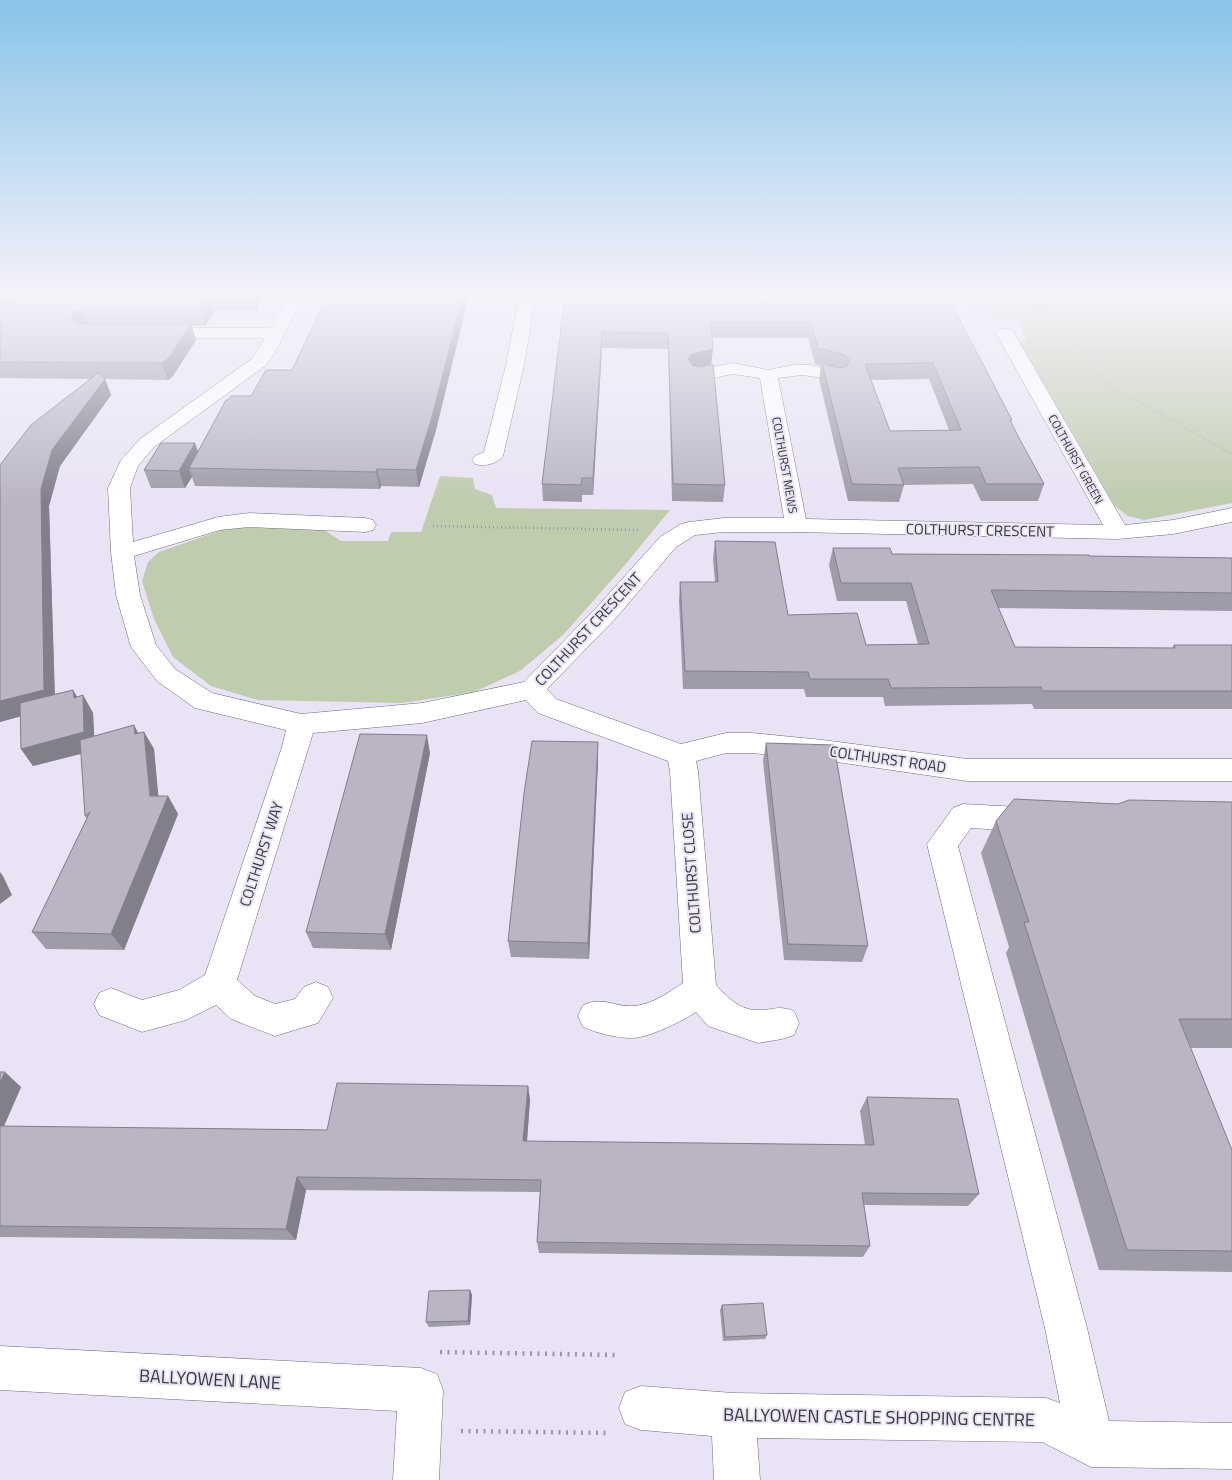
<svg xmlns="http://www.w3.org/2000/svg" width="1232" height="1480" font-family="'Titillium Web',sans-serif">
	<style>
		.green { fill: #bfccae }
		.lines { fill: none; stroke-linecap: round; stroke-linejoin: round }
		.minor-casing { stroke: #6f6a79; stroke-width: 1 }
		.path-far2 { stroke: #9b97a4; stroke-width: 2; stroke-dasharray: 0.5 2.5; stroke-linecap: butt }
		.path-far1 { stroke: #9b97a4; stroke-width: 2.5; stroke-dasharray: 1 3; stroke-linecap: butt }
		.path { stroke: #9b97a4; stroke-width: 4.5; stroke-dasharray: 2 5.5; stroke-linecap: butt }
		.minor { fill: #fff; fill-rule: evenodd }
		.wall { fill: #a09ba9; fill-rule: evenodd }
		.shaded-wall { fill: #827e8a }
		.building { fill: #bab4c5; stroke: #827e8a; fill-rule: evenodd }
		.labels { text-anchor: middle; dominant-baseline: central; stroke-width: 4; stroke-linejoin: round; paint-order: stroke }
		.far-street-label { font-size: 12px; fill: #39373d; stroke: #e9e3f5 }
		.street-label { font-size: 15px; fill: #39373d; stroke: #e9e3f5 }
		.near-street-label { font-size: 18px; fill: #39373d; stroke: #e9e3f5 }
	</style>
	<rect width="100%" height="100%" fill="#e9e3f5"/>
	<path class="green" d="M 965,295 L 1232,295 L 1232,503 L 1144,520 L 1128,516 L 1115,506 L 1021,344 L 1026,339 L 1019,321 L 993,320 L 987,308 L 972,308 Z
		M 440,476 L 473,478 L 475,489 L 492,495 L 496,508 L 670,510 L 624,566 L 563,635 L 520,671 L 474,692 L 402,703 L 258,700 L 211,686 L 173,657 L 154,619 L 142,581 L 148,562 L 159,552 L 228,528 L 321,528 L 341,541 L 388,541 L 391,532 L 421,532 Z"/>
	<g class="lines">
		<g class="minor-casing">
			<path id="minor" d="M 288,295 L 304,295 L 275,352 L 265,366 L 154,447 L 138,466 L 130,488 L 133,542 L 218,517 L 249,513 L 365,518 L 373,520 L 376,525 L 373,530 L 365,532 L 249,527 L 220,530 L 134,556 L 140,595 L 156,645 L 175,669 L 212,693 L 301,714 L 422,703 L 524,682 L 598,606 L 660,537 L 681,524 L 689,522 L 724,518 L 784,518 L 760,378 L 733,374 L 698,381 L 692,380 L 689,376 L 692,372 L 702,369 L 733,363 L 768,370 L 794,365 L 810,365 L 842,373 L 845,377 L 842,381 L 836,382 L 817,377 L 802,375 L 778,378 L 806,519 L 1103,525 L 996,333 L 999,329 L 1011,329 L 1014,333 L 1125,525 L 1173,520 L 1232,508 L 1232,522 L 1173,534 L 1118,539 L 795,532 L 724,532 L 695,535 L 676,547 L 616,618 L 547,689 L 556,699 L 681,744 L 726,733 L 752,733 L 823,740 L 967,759 L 1232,759 L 1232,781 L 967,781 L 823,760 L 752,753 L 726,753 L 696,761 L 698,771 L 716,985 C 728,998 741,1011 759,1010 C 776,1010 777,1005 794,1011 L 799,1023 L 794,1035 L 782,1039 L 758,1043 L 708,1026 L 696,1012 C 683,1021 648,1038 632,1038 C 616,1038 597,1033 583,1027 L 578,1016 L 583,1005 C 604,996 613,1007 633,1006 C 651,1005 668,993 683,983 L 670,771 L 668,761 L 538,713 L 526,700 L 422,723 L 313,733 L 237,980 L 255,996 L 275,1004 L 295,999 L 304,987 L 316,982 L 328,987 L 333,998 L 318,1023 L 275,1036 L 231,1019 L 216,1005 L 186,1020 L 142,1032 L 99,1015 L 94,1004 L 99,993 L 111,988 L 142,1000 L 179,990 L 205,975 L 282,747 L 286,730 L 195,708 L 157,681 L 131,647 L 116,595 L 111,552 L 108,488 L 121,460 L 140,439 L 253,358 L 265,338 L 157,338 L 151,337 L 148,333 L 151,329 L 157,328 L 270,328 Z
				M 526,295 L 543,295 L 534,305 L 524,365 L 503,456 C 497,464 484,467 475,464 L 472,460 L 475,456 L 484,452 L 506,365 L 518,303 Z
				M 963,804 L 1036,808 L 1046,812 L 1051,820 L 1046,828 L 1036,832 L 971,828 L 958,846 L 1087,1328 L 1109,1421 L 1232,1423 L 1232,1469 L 1091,1467 L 1042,1442 L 757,1438 L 760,1480 L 714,1480 L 712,1436 L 641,1430 L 625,1424 L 619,1408 L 625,1392 L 641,1386 L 733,1393 L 1046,1398 L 1060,1403 L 1045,1328 L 927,844 L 953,808 Z
				M 0,1346 L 421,1368 L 437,1374 L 443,1390 L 439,1480 L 393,1480 L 397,1411 L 0,1390 Z"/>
		</g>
		<path class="path-far2" d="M 1008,295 L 1058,320 L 1066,328 L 1079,351 L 1112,387 L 1232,454"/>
		<path class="path-far1" d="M 433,526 L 639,530"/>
		<path class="path" d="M 440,1352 L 615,1355
			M 461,1431 L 608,1433"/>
		<use href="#minor" class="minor"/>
	</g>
	<path class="wall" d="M 0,295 L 264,295 L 256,311 L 215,311 L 205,326 L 192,326 L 196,340 L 173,376 L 168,380 L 105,379 L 111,395 L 60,466 L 49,506 L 55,694 L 73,690 L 77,697 L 83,695 L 93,713 L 94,736 L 134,725 L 138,733 L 144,732 L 154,749 L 158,796 L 168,796 L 178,814 L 124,950 L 46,949 L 32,932 L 87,819 L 85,816 L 81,754 L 33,766 L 21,749 L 20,716 L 0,722 L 0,465 L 90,379 L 0,378 Z
		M 328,295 L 469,295 L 436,430 L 419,487 L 381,486 L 380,489 L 195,486 L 192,477 L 185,488 L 151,488 L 144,470 L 198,451 L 228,400 L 251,396 L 292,370 Z
		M 565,295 L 955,307 L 954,311 L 1012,420 L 1011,423 L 1018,436 L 1044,484 L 1038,501 L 981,501 L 973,484 L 904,485 L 899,502 L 848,501 L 819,379 L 821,366 L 815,364 L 808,338 L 712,338 L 711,364 L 725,485 L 723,502 L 672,501 L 668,349 L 602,348 L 593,495 L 582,495 L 582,502 L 543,501 L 542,484 ZM 929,379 L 949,430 L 890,431 L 871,380 Z
		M 715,541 L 788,615 L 866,645 L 918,644 L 906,601 L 837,601 L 829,565 L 833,548 L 892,554 L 1232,558 L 1232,611 L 998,608 L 1015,647 L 1172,648 L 1174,645 L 1232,645 L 1232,709 L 1034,709 L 1032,704 L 885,706 L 883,697 L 806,697 L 804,689 L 683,689 L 679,600 L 680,582 L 715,582 L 713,559 Z
		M 598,742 L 598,760 L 589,959 L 511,957 L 508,941 Z
		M 766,743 L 868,946 L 862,962 L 784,960 L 763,761 Z
		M 430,753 L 391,950 L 313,948 L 306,932 Z
		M 1232,802 L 1232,1048 L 1190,1048 L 1232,1150 L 1232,1272 L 1099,1270 L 1006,953 L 1009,947 L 981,853 L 996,821 L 1118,804 Z
		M 0,1072 L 21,1087 L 4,1126 L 327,1130 L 528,1086 L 530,1100 L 527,1141 L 865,1145 L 860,1111 L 867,1097 L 979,1194 L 968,1206 L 864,1205 L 870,1246 L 863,1257 L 539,1253 L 537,1242 L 540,1192 L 306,1190 L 296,1240 L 0,1237 Z
		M 470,1290 L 472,1295 L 470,1325 L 429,1327 L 426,1322 Z
		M 722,1305 L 767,1335 L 765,1339 L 723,1341 L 720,1310 Z"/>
	<path class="shaded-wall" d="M 210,295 L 215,311 L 205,326 L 200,310 Z
		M 251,295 L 264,295 L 256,311 Z
		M 463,295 L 469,295 L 436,430 L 419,487 L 416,470 Z
		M 81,310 L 88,326 L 78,332 L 71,316 L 75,311 Z
		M 191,324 L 196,340 L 173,376 L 168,380 L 162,363 Z
		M 602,332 L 602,348 L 593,495 L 593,478 Z
		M 713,349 L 711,365 L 691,370 L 688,359 L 692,354 Z
		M 105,379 L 111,395 L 60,466 L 49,506 L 55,707 L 0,722 L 0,701 L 41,489 L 52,450 Z
		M 195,443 L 201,460 L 189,468 L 192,477 L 185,488 L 179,471 Z
		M 377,469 L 381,486 L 380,489 L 376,472 Z
		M 73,690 L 83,707 L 83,695 L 93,713 L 95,750 L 33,766 L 21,749 L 74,698 Z
		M 134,725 L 143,743 L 135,734 Z
		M 144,732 L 154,749 L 160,813 L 150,796 Z
		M 427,735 L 430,753 L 391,950 L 385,934 Z
		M 598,742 L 598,760 L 589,959 L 588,943 Z
		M 168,796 L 178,814 L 124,950 L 111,934 Z
		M 0,872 L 3,876 L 12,895 L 0,904 Z
		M 5,1072 L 21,1087 L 0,1135 L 0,1083 Z
		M 528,1086 L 530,1100 L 526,1154 L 523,1141 Z
		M 297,1177 L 306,1190 L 296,1240 L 286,1229 Z
		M 470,1290 L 472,1295 L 470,1325 L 468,1321 Z"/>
	<path class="building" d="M 0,295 L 251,295 L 210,295 L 200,310 L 81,310 L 75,311 L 71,316 L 74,322 L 81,324 L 191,324 L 168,359 L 162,363 L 0,362 L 0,308 L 11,307 L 14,302 L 11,295 Z
		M 328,295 L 463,295 L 433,413 L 416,470 L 377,469 L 376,472 L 189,468 L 226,400 L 228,400 L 231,396 L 251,396 L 266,370 L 292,370 Z
		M 565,295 L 950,295 L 955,307 L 953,307 L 1012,420 L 1010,420 L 1018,436 L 1044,484 L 986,484 L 979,467 L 898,468 L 904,485 L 852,484 L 822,363 L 839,368 L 847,366 L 850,361 L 845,355 L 818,348 L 811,322 L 711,322 L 713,349 L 692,354 L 688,359 L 693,366 L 699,367 L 713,364 L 725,485 L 673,484 L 668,333 L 602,332 L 593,478 L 582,478 L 581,485 L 542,484 ZM 933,363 L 961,430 L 890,431 L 865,364 Z
		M 98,373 L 105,379 L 52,450 L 41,489 L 44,690 L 0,701 L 0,465 L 31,425 Z
		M 161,443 L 195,443 L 179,471 L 144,470 Z
		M 715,541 L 775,542 L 788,615 L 857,613 L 866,645 L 929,644 L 911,583 L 841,583 L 833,548 L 890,548 L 892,554 L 1089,555 L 1089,556 L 1232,558 L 1232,593 L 991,590 L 1015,647 L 1175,648 L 1174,645 L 1232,645 L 1232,691 L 1042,691 L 1041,687 L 891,688 L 888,679 L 810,679 L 808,672 L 685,671 L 680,582 L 718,582 Z
		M 73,690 L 74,698 L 83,695 L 84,732 L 21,749 L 20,703 Z
		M 134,725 L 135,734 L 144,732 L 150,796 L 168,796 L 111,934 L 32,932 L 90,812 L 85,816 L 80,740 Z
		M 360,734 L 427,735 L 385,934 L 306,932 Z
		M 532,741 L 598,742 L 588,943 L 508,941 L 524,793 Z
		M 766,743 L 834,745 L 868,946 L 788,944 Z
		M 1014,799 L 1118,804 L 1129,800 L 1232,802 L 1232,1019 L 1179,1019 L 1232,1150 L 1232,1251 L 1127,1250 L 1024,922 L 1029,922 L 996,821 Z
		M 0,1072 L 5,1072 L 0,1083 Z
		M 337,1083 L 528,1086 L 523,1141 L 874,1145 L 867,1097 L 958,1099 L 979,1194 L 862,1193 L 870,1246 L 537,1242 L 541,1180 L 297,1177 L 286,1229 L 0,1226 L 0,1126 L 327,1130 Z
		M 470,1290 L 468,1321 L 426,1322 L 429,1291 Z
		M 763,1303 L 767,1335 L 725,1337 L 722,1305 Z"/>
	<linearGradient id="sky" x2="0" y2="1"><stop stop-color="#88c4e8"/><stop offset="0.59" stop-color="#f5f2fa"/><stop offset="1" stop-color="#f5f2fa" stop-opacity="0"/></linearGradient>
	<rect width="1232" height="502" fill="url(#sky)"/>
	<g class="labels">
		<g class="far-street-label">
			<text transform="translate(1076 459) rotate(61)">COLTHURST GREEN</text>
			<text transform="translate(785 465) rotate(80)">COLTHURST MEWS</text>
		</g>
		<g class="street-label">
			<text transform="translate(980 530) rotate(1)">COLTHURST CRESCENT</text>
			<text transform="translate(588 629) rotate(-47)">COLTHURST CRESCENT</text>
			<text transform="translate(888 759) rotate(8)">COLTHURST ROAD</text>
			<text transform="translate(261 854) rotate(-72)">COLTHURST WAY</text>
			<text transform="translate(691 873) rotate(-94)">COLTHURST CLOSE</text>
		</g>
		<g class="near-street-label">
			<text transform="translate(210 1379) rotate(3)">BALLYOWEN LANE</text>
			<text transform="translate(879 1417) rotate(1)">BALLYOWEN CASTLE SHOPPING CENTRE</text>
		</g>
	</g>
</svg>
